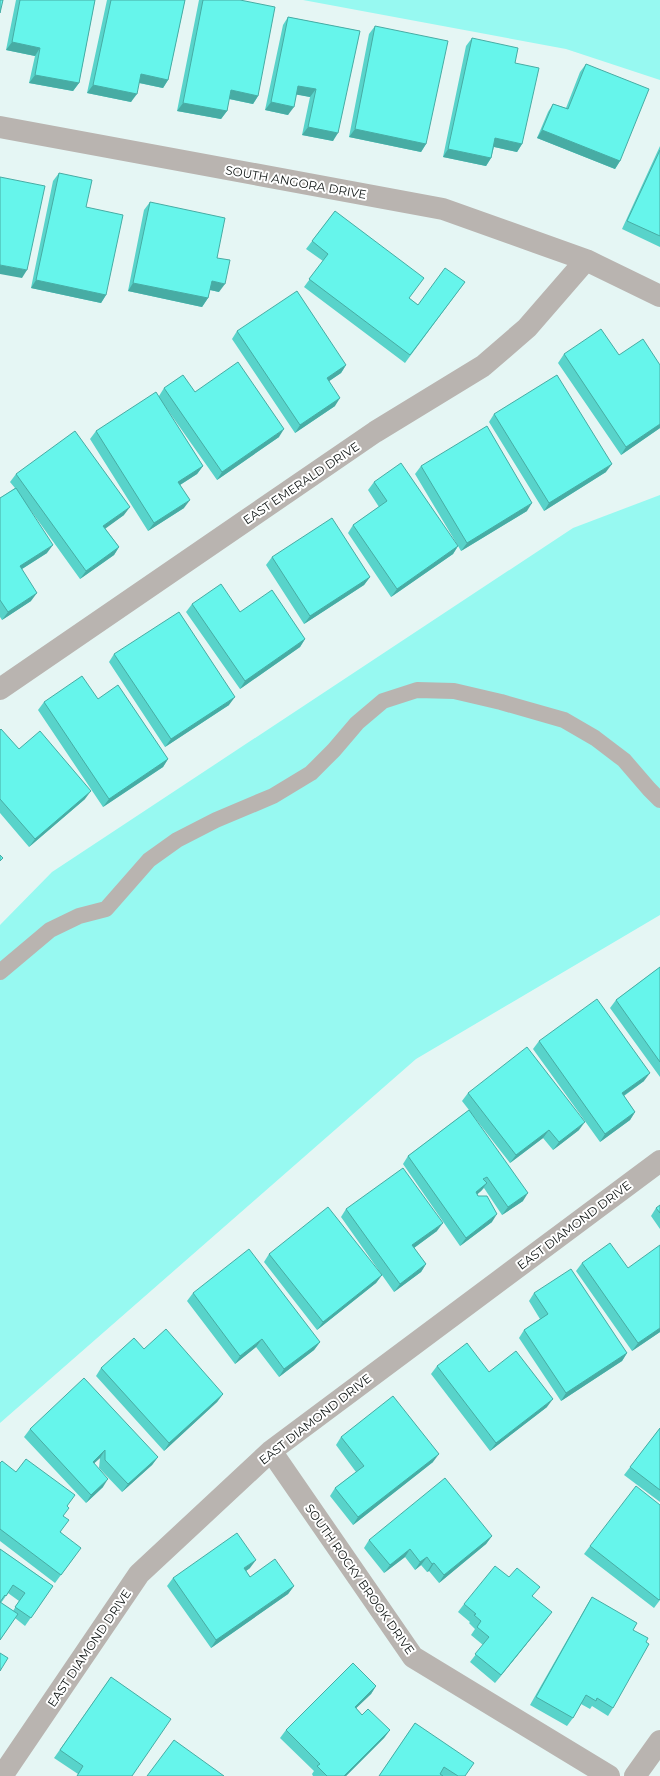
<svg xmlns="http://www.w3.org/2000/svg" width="660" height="1776" font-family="Montserrat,sans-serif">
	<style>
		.green { fill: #97f9f1 }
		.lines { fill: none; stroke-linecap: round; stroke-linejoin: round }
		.lane { stroke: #b9b4b0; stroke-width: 16 }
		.street { stroke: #b9b4b0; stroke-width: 22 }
		.wall { fill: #58d3ca; fill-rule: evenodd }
		.shaded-wall { fill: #47aca4 }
		.building { fill: #66f5eb; stroke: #47aca4 }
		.labels { text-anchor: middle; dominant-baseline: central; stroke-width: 4; stroke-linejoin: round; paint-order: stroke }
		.street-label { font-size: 12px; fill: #0e1413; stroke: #fff }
	</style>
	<rect width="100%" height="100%" fill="#e5f6f4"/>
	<path class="green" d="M 303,0 L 660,0 L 660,80 L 566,49 Z
		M 660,495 L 660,915 L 416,1059 L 0,1423 L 0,925 L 52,872 L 573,528 Z"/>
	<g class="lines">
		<path class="lane" d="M 0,972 L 50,930 L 79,916 L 106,909 L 149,860 L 177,840 L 216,820 L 273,796 L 311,773 L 334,750 L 357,723 L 383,701 L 417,690 L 454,691 L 501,702 L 564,720 L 595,738 L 624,760 L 649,789 L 660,800"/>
		<path class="street" d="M 0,127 L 443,209 L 586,260 L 660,296
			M 0,689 L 375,432 L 483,366 L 527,328 L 586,260
			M 271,1451 L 413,1657 L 609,1776
			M 2,1776 L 139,1574 L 271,1451 L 660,1161
			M 635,1776 L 660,1741"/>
	</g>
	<path class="wall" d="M 16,0 L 95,0 L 79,83 L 73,91 L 29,83 L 35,56 L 6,50 Z
		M 107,0 L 185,0 L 168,80 L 163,88 L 139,83 L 131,102 L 87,93 Z
		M 199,0 L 240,0 L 258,96 L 253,104 L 229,99 L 227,111 L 221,119 L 177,111 Z
		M 288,17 L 360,31 L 333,141 L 302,135 L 310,97 L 296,94 L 288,115 L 265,110 L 283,25 Z
		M 375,26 L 426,144 L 421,152 L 349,137 L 369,34 Z
		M 472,38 L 515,63 L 522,144 L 517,152 L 494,147 L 491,158 L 486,166 L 443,157 L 466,46 Z
		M 586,64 L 620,161 L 615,169 L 537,138 L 548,112 L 553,104 L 566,108 L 580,72 Z
		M 660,146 L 660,247 L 622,229 Z
		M 59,173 L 86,207 L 106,295 L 101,303 L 31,288 L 53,181 Z
		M 150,202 L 217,258 L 219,292 L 210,290 L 208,298 L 202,307 L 128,291 L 144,210 Z
		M 335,211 L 409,298 L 418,305 L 465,282 L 405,363 L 304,287 L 323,261 L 306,249 Z
		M 237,331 L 346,365 L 341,373 L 329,381 L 335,406 L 295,433 L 232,339 Z
		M 564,354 L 660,428 L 621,455 L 558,363 Z
		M 164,388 L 195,392 L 279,437 L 217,480 L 162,402 L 203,466 L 197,474 L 180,485 L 184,508 L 148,531 L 90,439 L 96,431 L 159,396 Z
		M 494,414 L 606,472 L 544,511 L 489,422 Z
		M 421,466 L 527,511 L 461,551 L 415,474 Z
		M 16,474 L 124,515 L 105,528 L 119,547 L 114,555 L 80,579 L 29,508 L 47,553 L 22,569 L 31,601 L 2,620 L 0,617 L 0,498 L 15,488 L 10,482 Z
		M 374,482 L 458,546 L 453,554 L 391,597 L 348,533 L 353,525 L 379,507 L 368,490 Z
		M 272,557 L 370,577 L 364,585 L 304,624 L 266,565 Z
		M 192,604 L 240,612 L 305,639 L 300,647 L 240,689 L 186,612 Z
		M 114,654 L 229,705 L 165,747 L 109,662 Z
		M 98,699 L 168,759 L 163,767 L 103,807 L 38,710 L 44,702 Z
		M 0,730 L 19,749 L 85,799 L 29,847 L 0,813 Z
		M 660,967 L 660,1077 L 610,1008 L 616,1000 Z
		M 539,1041 L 644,1081 L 624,1096 L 635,1112 L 630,1120 L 600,1142 L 533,1049 Z
		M 468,1093 L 579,1130 L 553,1150 L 543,1138 L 510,1163 L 471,1113 L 523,1201 L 502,1215 L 484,1188 L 481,1191 L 477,1194 L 492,1222 L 460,1246 L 403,1164 L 408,1156 L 469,1110 L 462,1101 Z
		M 660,1205 L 660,1229 L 651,1216 L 656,1208 Z
		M 346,1209 L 437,1231 L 414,1248 L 426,1264 L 421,1272 L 394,1292 L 341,1217 Z
		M 269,1254 L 382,1275 L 376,1283 L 317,1330 L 264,1262 Z
		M 582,1263 L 628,1268 L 660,1332 L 632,1351 L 576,1271 Z
		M 193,1293 L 320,1342 L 314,1350 L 279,1377 L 256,1347 L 235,1364 L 187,1301 Z
		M 534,1293 L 627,1353 L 622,1361 L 561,1401 L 519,1338 L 524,1330 L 540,1319 L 529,1301 Z
		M 144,1349 L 223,1394 L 217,1402 L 164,1451 L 96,1376 L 101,1368 Z
		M 437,1366 L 489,1372 L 547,1407 L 490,1451 L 431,1374 Z
		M 660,1428 L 660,1502 L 624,1475 Z
		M 30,1429 L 158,1457 L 152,1465 L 122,1492 L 99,1468 L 100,1458 L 94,1463 L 103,1487 L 86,1503 L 24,1437 Z
		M 341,1437 L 433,1462 L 353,1525 L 330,1496 L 335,1488 L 356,1472 L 336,1445 Z
		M 0,1463 L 16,1472 L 67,1506 L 63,1516 L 61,1532 L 75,1556 L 55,1583 L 0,1541 Z
		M 660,1505 L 660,1600 L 654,1608 L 584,1554 L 590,1546 Z
		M 492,1536 L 486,1544 L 439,1583 L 429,1571 L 427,1572 L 421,1565 L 415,1570 L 405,1557 L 384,1573 L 364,1548 L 369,1540 Z
		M 0,1549 L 53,1586 L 25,1626 L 15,1618 L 0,1640 ZM 8,1593 L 19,1601 L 13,1611 L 1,1603 Z
		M 250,1568 L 246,1571 L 250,1577 L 294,1586 L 288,1594 L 211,1648 L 167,1586 L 173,1578 Z
		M 533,1597 L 546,1620 L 495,1683 L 470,1662 L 483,1645 L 471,1635 L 475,1629 L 469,1623 L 470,1622 L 458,1612 L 464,1604 Z
		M 592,1597 L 633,1630 L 613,1708 L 608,1716 L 592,1706 L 590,1709 L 581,1704 L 573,1718 L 567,1726 L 530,1705 L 587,1605 Z
		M 111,1677 L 132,1776 L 78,1774 L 54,1758 Z
		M 376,1686 L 371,1694 L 356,1708 L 362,1715 L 390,1730 L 384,1738 L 346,1776 L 313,1776 L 312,1774 L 314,1771 L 280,1738 L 286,1730 Z
		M 415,1723 L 465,1776 L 379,1776 Z"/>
	<path class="shaded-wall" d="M 12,42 L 40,48 L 35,56 L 6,50 Z
		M 141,74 L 168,80 L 163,88 L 135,82 Z
		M 35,75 L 79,83 L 73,91 L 29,83 Z
		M 93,85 L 137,94 L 131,102 L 87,93 Z
		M 298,86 L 316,89 L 310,97 L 293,94 Z
		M 231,90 L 258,96 L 253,104 L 225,98 Z
		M 271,102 L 294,107 L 288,115 L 265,110 Z
		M 183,103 L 227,111 L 221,119 L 177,111 Z
		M 308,127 L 338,133 L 333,141 L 302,135 Z
		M 355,129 L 426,144 L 421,152 L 349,137 Z
		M 542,130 L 620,161 L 615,169 L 537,138 Z
		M 495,138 L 522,144 L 517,152 L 490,146 Z
		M 448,149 L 491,158 L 486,166 L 443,157 Z
		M 0,265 L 27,270 L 22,278 L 0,274 Z
		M 36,280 L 106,295 L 101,303 L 31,288 Z
		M 212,281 L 225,284 L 219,292 L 206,289 Z
		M 133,283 L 208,298 L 202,307 L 128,291 Z
		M 346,365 L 341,373 L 322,386 L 327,378 Z
		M 340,398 L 335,406 L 295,433 L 300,425 Z
		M 660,424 L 660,428 L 621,455 L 626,447 Z
		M 284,429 L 279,437 L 217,480 L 222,472 Z
		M 612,464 L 606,472 L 544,511 L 549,503 Z
		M 203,466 L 197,474 L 172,490 L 178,482 Z
		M 190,500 L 184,508 L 148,531 L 154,523 Z
		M 532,503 L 527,511 L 461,551 L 467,543 Z
		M 130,507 L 124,515 L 98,534 L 103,526 Z
		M 53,545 L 47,553 L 14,574 L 20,566 Z
		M 458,546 L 453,554 L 391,597 L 397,589 Z
		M 119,547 L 114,555 L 80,579 L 86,571 Z
		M 370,577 L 364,585 L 304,624 L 310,616 Z
		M 37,593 L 31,601 L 2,620 L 8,612 Z
		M 305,639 L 300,647 L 240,689 L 245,681 Z
		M 235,697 L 229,705 L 165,747 L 171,739 Z
		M 168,759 L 163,767 L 103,807 L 109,799 Z
		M 91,791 L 85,799 L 29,847 L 35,839 Z
		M 650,1073 L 644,1081 L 616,1101 L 622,1093 Z
		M 635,1112 L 630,1120 L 600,1142 L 605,1134 Z
		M 585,1122 L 579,1130 L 553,1150 L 559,1142 Z
		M 549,1130 L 543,1138 L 510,1163 L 516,1155 Z
		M 487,1183 L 481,1191 L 471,1200 L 476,1192 Z
		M 528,1193 L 523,1201 L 502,1215 L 508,1207 Z
		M 497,1214 L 492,1222 L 460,1246 L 466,1238 Z
		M 443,1223 L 437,1231 L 407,1253 L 412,1245 Z
		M 426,1264 L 421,1272 L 394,1292 L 400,1284 Z
		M 382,1275 L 376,1283 L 317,1330 L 323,1322 Z
		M 660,1328 L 660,1332 L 632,1351 L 638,1343 Z
		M 262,1339 L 256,1347 L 235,1364 L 240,1356 Z
		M 320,1342 L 314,1350 L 279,1377 L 284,1369 Z
		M 627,1353 L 622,1361 L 561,1401 L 566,1393 Z
		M 223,1394 L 217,1402 L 164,1451 L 169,1443 Z
		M 553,1399 L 547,1407 L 490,1451 L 496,1443 Z
		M 105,1450 L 100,1458 L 87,1470 L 93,1462 Z
		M 439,1454 L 433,1462 L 353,1525 L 358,1517 Z
		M 158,1457 L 152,1465 L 122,1492 L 128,1484 Z
		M 108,1479 L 103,1487 L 86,1503 L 91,1495 Z
		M 492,1536 L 486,1544 L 439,1583 L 444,1575 Z
		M 410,1549 L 405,1557 L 384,1573 L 390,1565 Z
		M 427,1557 L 421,1565 L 415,1570 L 420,1562 Z
		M 256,1560 L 250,1568 L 239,1576 L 244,1568 Z
		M 434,1563 L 429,1571 L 427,1572 L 432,1564 Z
		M 294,1586 L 288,1594 L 211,1648 L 216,1640 Z
		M 552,1612 L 546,1620 L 495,1683 L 501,1675 Z
		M 376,1686 L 371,1694 L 349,1715 L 355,1707 Z
		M 390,1730 L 384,1738 L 346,1776 L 344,1776 Z"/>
	<path class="building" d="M 0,0 L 3,0 L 0,13 Z
		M 20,0 L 95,0 L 79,83 L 35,75 L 40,48 L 12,42 Z
		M 111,0 L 185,0 L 168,80 L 141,74 L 137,94 L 93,85 Z
		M 203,0 L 240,0 L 275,7 L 258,96 L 231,90 L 227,111 L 183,103 Z
		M 288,17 L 360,31 L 338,133 L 308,127 L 316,89 L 298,86 L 294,107 L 271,102 Z
		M 375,26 L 448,41 L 426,144 L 355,129 Z
		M 472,38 L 518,48 L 515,63 L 539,68 L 522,144 L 495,138 L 491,158 L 448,149 Z
		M 586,64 L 649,89 L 620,161 L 542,130 L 553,104 L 568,109 Z
		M 660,150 L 660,236 L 627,221 Z
		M 59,173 L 92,180 L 86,207 L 123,215 L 106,295 L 36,280 Z
		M 0,177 L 45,186 L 27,270 L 0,265 Z
		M 150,202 L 225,218 L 217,258 L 230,260 L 225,284 L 212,281 L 208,298 L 133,283 Z
		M 335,211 L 424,278 L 409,298 L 418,305 L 445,268 L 465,282 L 410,355 L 309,279 L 328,254 L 312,241 Z
		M 297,291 L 346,365 L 327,378 L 340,398 L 300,425 L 237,331 Z
		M 601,329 L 619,355 L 643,339 L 660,365 L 660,424 L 626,447 L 564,354 Z
		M 238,362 L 284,429 L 222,472 L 164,388 L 183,375 L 195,392 Z
		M 557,375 L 612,464 L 549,503 L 494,414 Z
		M 156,392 L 203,466 L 178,482 L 190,500 L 154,523 L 96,431 Z
		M 487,426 L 532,503 L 467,543 L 421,466 Z
		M 75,431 L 130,507 L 103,526 L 119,547 L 86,571 L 16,474 Z
		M 401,463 L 458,546 L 397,589 L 353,525 L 387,501 L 374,482 Z
		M 16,488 L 53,545 L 20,566 L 37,593 L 8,612 L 0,600 L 0,498 Z
		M 332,518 L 370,577 L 310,616 L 272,557 Z
		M 221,584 L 240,612 L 272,590 L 305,639 L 245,681 L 192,604 Z
		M 179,612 L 235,697 L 171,739 L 114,654 Z
		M 82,676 L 98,699 L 118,685 L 168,759 L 109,799 L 44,702 Z
		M 1,729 L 19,749 L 40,731 L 91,791 L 35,839 L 0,799 L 0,730 Z
		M 0,855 L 3,858 L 0,861 Z
		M 660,967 L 660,1062 L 616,1000 Z
		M 597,999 L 650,1073 L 622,1093 L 635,1112 L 605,1134 L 539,1041 Z
		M 527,1047 L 585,1122 L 559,1142 L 549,1130 L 516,1155 L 468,1093 Z
		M 469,1110 L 528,1193 L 508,1207 L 487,1177 L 483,1179 L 487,1183 L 476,1192 L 478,1196 L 487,1196 L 497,1214 L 466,1238 L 408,1156 Z
		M 403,1168 L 443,1223 L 412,1245 L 426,1264 L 400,1284 L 346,1209 Z
		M 660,1205 L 660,1213 L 656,1208 Z
		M 328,1207 L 382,1275 L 323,1322 L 269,1254 Z
		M 610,1243 L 628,1268 L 660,1245 L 660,1328 L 638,1343 L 582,1263 Z
		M 249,1249 L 320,1342 L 284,1369 L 262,1339 L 240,1356 L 193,1293 Z
		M 571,1269 L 627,1353 L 566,1393 L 524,1330 L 548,1314 L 534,1293 Z
		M 166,1329 L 223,1394 L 169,1443 L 101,1368 L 134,1338 L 144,1349 Z
		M 467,1343 L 489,1372 L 516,1351 L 553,1399 L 496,1443 L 437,1366 Z
		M 84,1378 L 158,1457 L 128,1484 L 105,1460 L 105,1450 L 93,1462 L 108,1479 L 91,1495 L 30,1429 Z
		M 393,1396 L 439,1454 L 358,1517 L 335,1488 L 364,1466 L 341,1437 Z
		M 660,1428 L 660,1490 L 630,1467 Z
		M 26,1459 L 75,1495 L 67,1506 L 69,1508 L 63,1516 L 69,1520 L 60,1532 L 81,1548 L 61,1575 L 0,1529 L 0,1463 L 2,1461 L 16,1472 Z
		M 445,1478 L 492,1536 L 444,1575 L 434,1563 L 432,1564 L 427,1557 L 420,1562 L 410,1549 L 390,1565 L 369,1540 Z
		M 636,1486 L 660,1505 L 660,1599 L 659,1600 L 590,1546 Z
		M 237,1533 L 256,1560 L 244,1568 L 250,1577 L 275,1559 L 294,1586 L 216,1640 L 173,1578 Z
		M 0,1549 L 53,1586 L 31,1618 L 15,1607 L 25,1593 L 13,1585 L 6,1596 L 5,1595 L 0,1602 Z
		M 495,1566 L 509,1577 L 517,1568 L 540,1587 L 532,1596 L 552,1612 L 501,1675 L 475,1654 L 489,1637 L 477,1627 L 481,1621 L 474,1615 L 476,1614 L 464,1604 Z
		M 592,1597 L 637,1623 L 633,1630 L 648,1638 L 646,1642 L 649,1644 L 613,1708 L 597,1698 L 596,1701 L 586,1695 L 573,1718 L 536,1697 Z
		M 0,1602 L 18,1614 L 0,1640 Z
		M 0,1653 L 8,1658 L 0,1671 Z
		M 353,1663 L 376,1686 L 355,1707 L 362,1715 L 368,1709 L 390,1730 L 344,1776 L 327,1776 L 317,1766 L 320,1764 L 286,1730 Z
		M 111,1677 L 171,1719 L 132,1776 L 77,1776 L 83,1766 L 60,1750 Z
		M 415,1723 L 474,1763 L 465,1776 L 458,1776 L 444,1767 L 440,1774 L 443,1776 L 379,1776 Z
		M 174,1740 L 224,1776 L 147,1776 Z"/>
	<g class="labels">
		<g class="street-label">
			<text transform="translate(296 182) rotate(10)">SOUTH ANGORA DRIVE</text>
			<text transform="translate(301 483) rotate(-34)">EAST EMERALD DRIVE</text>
			<text transform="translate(574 1225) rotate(-37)">EAST DIAMOND DRIVE</text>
			<text transform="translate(315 1419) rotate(-38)">EAST DIAMOND DRIVE</text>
			<text transform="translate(360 1579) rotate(55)">SOUTH ROCKY BROOK DRIVE</text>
			<text transform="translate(89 1648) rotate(-56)">EAST DIAMOND DRIVE</text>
		</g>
	</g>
</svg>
